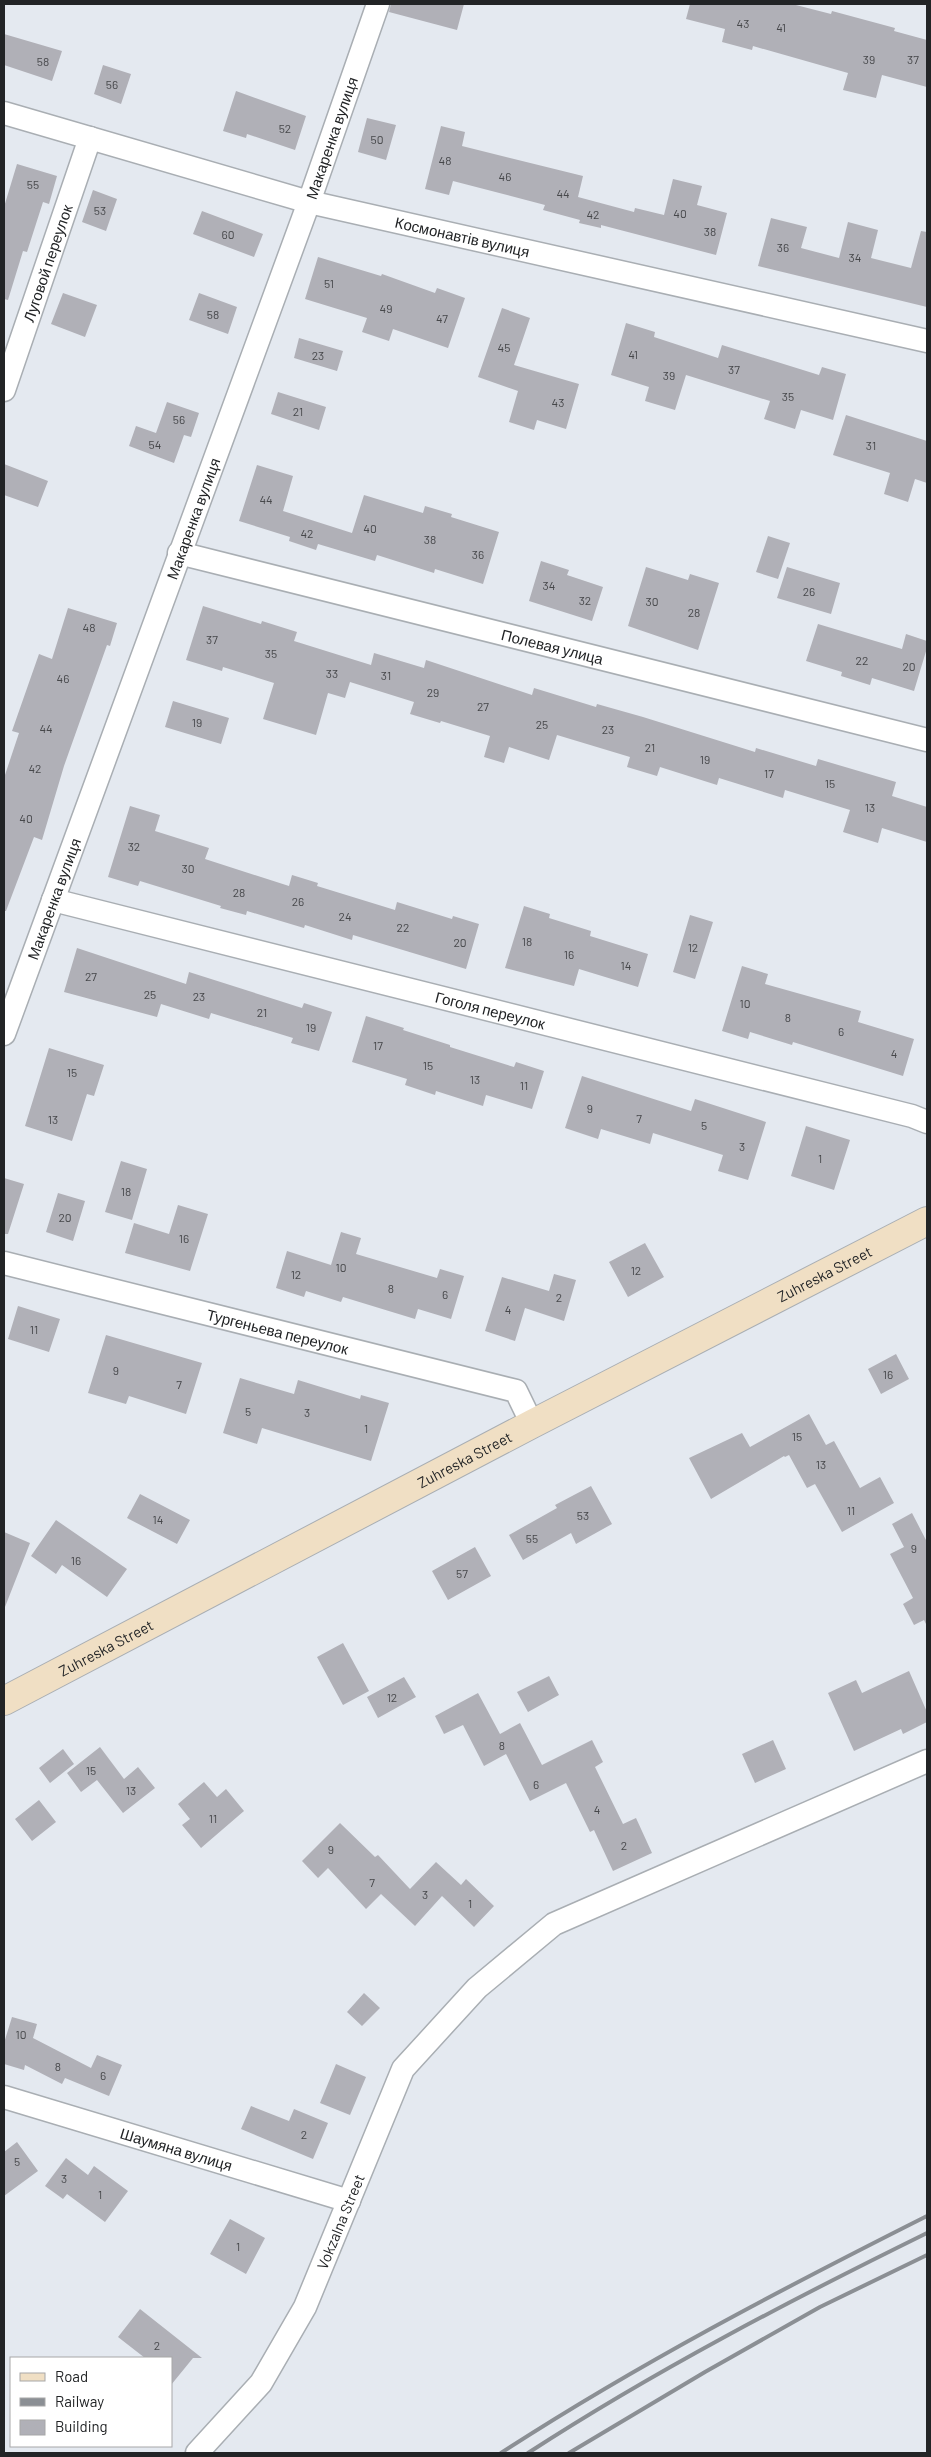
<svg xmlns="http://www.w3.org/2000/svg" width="931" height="2457" font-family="Barlow,sans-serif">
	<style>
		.building { fill: #b0b0b7 }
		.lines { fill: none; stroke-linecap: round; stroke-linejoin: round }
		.street-casing { stroke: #a9aeb3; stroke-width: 25 }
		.secondary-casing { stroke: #a9aeb3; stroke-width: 30 }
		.street { stroke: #fff; stroke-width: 22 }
		.secondary { stroke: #f0dfc4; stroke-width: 28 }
		.rail { stroke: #8b8f94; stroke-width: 4 }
		.labels { text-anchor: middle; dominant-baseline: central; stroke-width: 4; stroke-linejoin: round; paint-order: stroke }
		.number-label { font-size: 12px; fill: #46474a }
		.street-label { font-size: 15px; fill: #222426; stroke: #fff }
	</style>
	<rect width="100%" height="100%" fill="#e4e9f0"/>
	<path class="building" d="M 391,4 L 464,4 L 457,30 L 389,12 Z
		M 690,4 L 792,4 L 831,14 L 832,11 L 895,28 L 894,31 L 927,40 L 927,87 L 882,75 L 876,98 L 843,90 L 848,73 L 753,46 L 752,50 L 722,42 L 725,29 L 686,19 Z
		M 4,34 L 62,51 L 52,81 L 4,65 Z
		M 103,65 L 131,74 L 121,104 L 94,94 Z
		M 236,91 L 306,116 L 295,150 L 247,134 L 246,138 L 223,131 Z
		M 367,118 L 396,125 L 386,160 L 358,152 Z
		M 441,126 L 465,132 L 462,146 L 583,176 L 578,197 L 634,212 L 635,208 L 664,215 L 673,179 L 702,186 L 697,205 L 727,213 L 716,255 L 601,225 L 601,228 L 579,223 L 580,220 L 543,210 L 545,205 L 453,181 L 449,195 L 425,189 Z
		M 17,164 L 57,176 L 49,204 L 43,202 L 27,252 L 23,251 L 8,300 L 4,299 L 4,207 Z
		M 93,190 L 117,199 L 106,231 L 82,222 Z
		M 202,211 L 263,234 L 254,257 L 193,234 Z
		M 771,218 L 807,227 L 801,248 L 839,258 L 848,222 L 878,230 L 871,258 L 911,268 L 921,231 L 927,232 L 927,307 L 758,266 Z
		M 318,257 L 381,276 L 382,274 L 435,293 L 437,288 L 465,298 L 448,348 L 393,329 L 389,341 L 362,332 L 367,318 L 305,299 Z
		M 63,293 L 97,305 L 85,337 L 51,324 Z
		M 199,293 L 237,307 L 228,334 L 189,320 Z
		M 502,308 L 530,318 L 514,365 L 579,384 L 566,429 L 537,420 L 534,430 L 509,422 L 518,391 L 478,377 Z
		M 626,323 L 655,332 L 654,337 L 718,358 L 722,345 L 819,375 L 822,367 L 846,374 L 833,420 L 801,410 L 795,429 L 764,419 L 770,401 L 686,375 L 675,410 L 645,401 L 649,387 L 611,375 Z
		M 299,338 L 343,351 L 337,371 L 294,358 Z
		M 278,392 L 326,407 L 319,430 L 271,414 Z
		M 167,402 L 199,413 L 191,437 L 184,435 L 174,463 L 129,446 L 136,426 L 156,433 Z
		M 846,415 L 927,441 L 927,483 L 915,479 L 908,502 L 884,494 L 890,473 L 833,455 Z
		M 4,464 L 48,481 L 38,507 L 4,495 Z
		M 257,465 L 293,476 L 283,511 L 352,533 L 364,495 L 423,513 L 425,506 L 452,514 L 451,517 L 499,532 L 483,584 L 435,569 L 434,573 L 377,555 L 375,561 L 318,544 L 316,550 L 289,541 L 290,537 L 239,521 Z
		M 768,536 L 790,543 L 778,579 L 756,572 Z
		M 541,561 L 569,570 L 567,575 L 603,587 L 592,621 L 529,601 Z
		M 646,567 L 688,580 L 690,574 L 719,583 L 698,650 L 628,626 Z
		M 787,567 L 840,583 L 831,614 L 777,598 Z
		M 203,606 L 261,624 L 262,621 L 297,632 L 294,641 L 371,665 L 374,653 L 424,668 L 426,660 L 532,695 L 534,688 L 596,707 L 597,704 L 643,717 L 755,752 L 756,748 L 816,766 L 818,759 L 896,782 L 892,796 L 927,807 L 927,842 L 882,828 L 878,843 L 843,832 L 850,810 L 785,790 L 783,798 L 719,778 L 717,785 L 660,767 L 657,776 L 627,767 L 630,757 L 557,735 L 549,760 L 509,747 L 504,763 L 484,757 L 490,736 L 441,721 L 440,723 L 410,714 L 414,702 L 350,682 L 345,698 L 328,693 L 316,735 L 263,719 L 274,683 L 223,667 L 222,671 L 186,660 Z
		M 68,608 L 117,623 L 110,646 L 107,645 L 64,766 L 42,840 L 34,837 L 6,911 L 4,911 L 4,778 L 19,733 L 12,731 L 39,654 L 52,659 Z
		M 818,624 L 902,649 L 906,634 L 927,641 L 927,648 L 914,691 L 872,678 L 870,685 L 841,676 L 842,672 L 806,661 Z
		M 173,701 L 229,718 L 221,744 L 165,727 Z
		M 130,806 L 160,815 L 155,831 L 209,848 L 205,859 L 289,886 L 292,875 L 318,883 L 317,886 L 395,910 L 397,902 L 452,919 L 453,916 L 479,924 L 466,969 L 353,935 L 352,940 L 305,925 L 304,928 L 247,911 L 246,915 L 220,908 L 221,906 L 140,881 L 138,886 L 108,877 Z
		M 524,906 L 550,914 L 549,918 L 591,931 L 590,936 L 648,954 L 638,987 L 579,969 L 574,986 L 505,968 Z
		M 690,915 L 713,922 L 695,979 L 673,972 Z
		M 77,948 L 186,984 L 189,972 L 302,1008 L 304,1003 L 332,1012 L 319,1051 L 291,1043 L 293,1038 L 211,1013 L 209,1019 L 161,1004 L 157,1017 L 64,992 Z
		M 742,966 L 768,974 L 765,984 L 861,1011 L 858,1022 L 914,1039 L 903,1076 L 793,1042 L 792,1045 L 750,1032 L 748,1039 L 722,1031 Z
		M 366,1016 L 404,1028 L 403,1030 L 450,1045 L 450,1047 L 514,1067 L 516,1062 L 544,1071 L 532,1109 L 486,1095 L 483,1106 L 436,1091 L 435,1095 L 405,1085 L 407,1079 L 352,1062 Z
		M 49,1048 L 104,1065 L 94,1096 L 87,1094 L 72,1141 L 25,1126 Z
		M 582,1076 L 691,1111 L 695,1099 L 766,1122 L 748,1180 L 718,1171 L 723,1155 L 653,1133 L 650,1144 L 601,1129 L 598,1139 L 565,1128 Z
		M 806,1126 L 850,1140 L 834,1190 L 791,1176 Z
		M 121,1161 L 147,1169 L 132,1220 L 105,1212 Z
		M 4,1178 L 24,1184 L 8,1234 L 4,1234 Z
		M 58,1193 L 85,1201 L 73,1241 L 46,1232 Z
		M 178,1205 L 208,1214 L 190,1271 L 125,1253 L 134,1223 L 169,1234 Z
		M 341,1232 L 361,1238 L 356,1254 L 437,1278 L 440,1269 L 464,1276 L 451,1319 L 418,1309 L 415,1319 L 343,1297 L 341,1302 L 306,1291 L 304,1297 L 276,1288 L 287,1251 L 331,1265 Z
		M 645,1243 L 664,1277 L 628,1297 L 609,1262 Z
		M 554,1274 L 576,1280 L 564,1321 L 525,1308 L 515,1341 L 485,1331 L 502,1277 L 549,1291 Z
		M 18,1306 L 60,1319 L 49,1352 L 8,1339 Z
		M 106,1335 L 202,1363 L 186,1414 L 129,1396 L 126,1404 L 88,1393 Z
		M 896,1354 L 909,1379 L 881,1394 L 868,1369 Z
		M 240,1378 L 294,1394 L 298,1380 L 360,1399 L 361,1395 L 389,1403 L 371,1461 L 262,1428 L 257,1444 L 223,1433 Z
		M 809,1414 L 826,1445 L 834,1441 L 860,1488 L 880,1477 L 894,1503 L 842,1532 L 815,1484 L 807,1488 L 789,1455 L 785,1457 L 784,1456 L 711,1499 L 689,1458 L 742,1433 L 750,1447 Z
		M 591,1486 L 612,1524 L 576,1544 L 571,1533 L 523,1560 L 509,1535 L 557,1508 L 555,1505 Z
		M 140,1494 L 190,1520 L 177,1544 L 127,1518 Z
		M 912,1513 L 927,1542 L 927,1626 L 924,1620 L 914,1625 L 903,1604 L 913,1598 L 890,1554 L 904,1547 L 892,1524 Z
		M 56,1520 L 127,1569 L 107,1597 L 62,1565 L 56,1574 L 31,1556 Z
		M 4,1532 L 30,1543 L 5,1607 L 4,1606 Z
		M 475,1547 L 491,1576 L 448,1600 L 432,1571 Z
		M 343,1643 L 369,1691 L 343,1705 L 317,1657 Z
		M 909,1671 L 927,1712 L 927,1722 L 903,1734 L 901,1729 L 854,1751 L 828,1693 L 856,1680 L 862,1693 Z
		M 549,1676 L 559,1695 L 528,1712 L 517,1692 Z
		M 404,1677 L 416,1697 L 378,1718 L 367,1697 Z
		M 478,1693 L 500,1734 L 520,1723 L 542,1765 L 592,1740 L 603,1762 L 595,1767 L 623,1824 L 636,1818 L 652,1853 L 613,1871 L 594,1830 L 590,1832 L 566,1783 L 530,1801 L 506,1754 L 484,1766 L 463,1725 L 444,1734 L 435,1716 Z
		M 773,1740 L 786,1769 L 755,1783 L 742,1754 Z
		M 100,1747 L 124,1779 L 138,1767 L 155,1788 L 123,1813 L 97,1780 L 81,1792 L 67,1773 Z
		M 63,1749 L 74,1764 L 50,1783 L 39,1768 Z
		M 204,1782 L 217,1797 L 226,1789 L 244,1811 L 201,1848 L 182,1825 L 190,1819 L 178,1804 Z
		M 39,1800 L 56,1822 L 32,1841 L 15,1819 Z
		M 340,1823 L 375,1857 L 378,1855 L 410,1889 L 436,1862 L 461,1885 L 466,1879 L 494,1906 L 474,1927 L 442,1896 L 415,1926 L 381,1894 L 366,1909 L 328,1868 L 318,1878 L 302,1861 Z
		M 364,1993 L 380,2008 L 362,2026 L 347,2012 Z
		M 12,2017 L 37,2024 L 33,2038 L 91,2068 L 97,2055 L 122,2065 L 109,2096 L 65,2078 L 62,2084 L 25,2065 L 24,2070 L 4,2064 L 4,2043 Z
		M 336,2064 L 366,2077 L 350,2115 L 320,2103 Z
		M 251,2106 L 289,2121 L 294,2109 L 328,2123 L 313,2159 L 241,2129 Z
		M 17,2142 L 38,2171 L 4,2196 L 4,2152 Z
		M 66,2158 L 88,2175 L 94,2166 L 128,2191 L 105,2222 L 67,2194 L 63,2199 L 45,2186 Z
		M 230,2219 L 265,2238 L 246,2274 L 210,2254 Z
		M 140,2309 L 202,2358 L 193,2358 L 171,2385 L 171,2358 L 145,2358 L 118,2337 Z"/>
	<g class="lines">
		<g class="street-casing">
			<g id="street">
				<path id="s1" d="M 4,113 L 309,202 L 927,341"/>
				<path id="s2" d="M 4,390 L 90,138"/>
				<path id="s3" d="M 179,553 L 927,740"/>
				<path id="s4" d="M 53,900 L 912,1116 L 927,1122"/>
				<path id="s5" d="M 4,1034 L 309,202 L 378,4"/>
				<path id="s6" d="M 4,1263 L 516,1391 L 532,1424"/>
				<path id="s7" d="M 4,2097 L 349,2201"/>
				<path id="s8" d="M 197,2453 L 261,2383 L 305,2307 L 403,2069 L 477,1988 L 554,1924 L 927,1761"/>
			</g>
		</g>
		<g class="secondary-casing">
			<g id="secondary">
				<path id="s9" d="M 4,1701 L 532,1424 L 927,1221"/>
			</g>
		</g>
		<use href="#street" class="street"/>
		<use href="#secondary" class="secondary"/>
		<path class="rail" d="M 501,2453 C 638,2364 782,2289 927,2216
			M 528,2453 C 656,2370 791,2300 927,2233
			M 569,2453 L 705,2372 L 820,2307 L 927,2255"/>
	</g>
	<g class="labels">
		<g class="number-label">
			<text x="743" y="23">43</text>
			<text x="781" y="27">41</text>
			<text x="869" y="59">39</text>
			<text x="913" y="59">37</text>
			<text x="43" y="61">58</text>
			<text x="112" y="84">56</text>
			<text x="285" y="128">52</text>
			<text x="377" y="139">50</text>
			<text x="445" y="160">48</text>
			<text x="505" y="176">46</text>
			<text x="33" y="184">55</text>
			<text x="563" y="193">44</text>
			<text x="100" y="210">53</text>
			<text x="680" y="213">40</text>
			<text x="593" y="214">42</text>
			<text x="710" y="231">38</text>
			<text x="228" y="234">60</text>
			<text x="783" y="247">36</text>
			<text x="855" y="257">34</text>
			<text x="329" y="283">51</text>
			<text x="386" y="308">49</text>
			<text x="213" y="314">58</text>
			<text x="442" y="318">47</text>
			<text x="504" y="347">45</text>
			<text x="633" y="354">41</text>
			<text x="318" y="355">23</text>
			<text x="734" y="369">37</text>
			<text x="669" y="375">39</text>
			<text x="788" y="396">35</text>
			<text x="558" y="402">43</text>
			<text x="298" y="411">21</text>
			<text x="179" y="419">56</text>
			<text x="155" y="444">54</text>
			<text x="871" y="445">31</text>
			<text x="266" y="499">44</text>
			<text x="370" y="528">40</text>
			<text x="307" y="533">42</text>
			<text x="430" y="539">38</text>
			<text x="478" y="554">36</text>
			<text x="549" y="585">34</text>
			<text x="809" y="591">26</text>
			<text x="585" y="600">32</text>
			<text x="652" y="601">30</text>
			<text x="694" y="612">28</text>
			<text x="89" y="627">48</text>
			<text x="212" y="639">37</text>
			<text x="271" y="653">35</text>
			<text x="862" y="660">22</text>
			<text x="909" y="666">20</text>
			<text x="332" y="673">33</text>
			<text x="386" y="675">31</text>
			<text x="63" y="678">46</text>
			<text x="433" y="692">29</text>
			<text x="483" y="706">27</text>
			<text x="197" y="722">19</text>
			<text x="542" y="724">25</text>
			<text x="46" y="728">44</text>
			<text x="608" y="729">23</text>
			<text x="650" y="747">21</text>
			<text x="705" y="759">19</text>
			<text x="35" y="768">42</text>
			<text x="769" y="773">17</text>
			<text x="830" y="783">15</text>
			<text x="870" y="807">13</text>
			<text x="26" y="818">40</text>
			<text x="134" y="846">32</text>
			<text x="188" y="868">30</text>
			<text x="239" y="892">28</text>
			<text x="298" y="901">26</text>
			<text x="345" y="916">24</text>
			<text x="403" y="927">22</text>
			<text x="527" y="941">18</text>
			<text x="460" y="942">20</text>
			<text x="693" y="947">12</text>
			<text x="569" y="954">16</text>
			<text x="626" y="965">14</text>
			<text x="91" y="976">27</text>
			<text x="150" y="994">25</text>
			<text x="199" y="996">23</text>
			<text x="745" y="1003">10</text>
			<text x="262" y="1012">21</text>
			<text x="788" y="1017">8</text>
			<text x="311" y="1027">19</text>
			<text x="841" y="1031">6</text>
			<text x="378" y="1045">17</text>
			<text x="894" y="1053">4</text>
			<text x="428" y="1065">15</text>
			<text x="72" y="1072">15</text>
			<text x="475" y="1079">13</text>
			<text x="524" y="1085">11</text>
			<text x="590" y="1108">9</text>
			<text x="639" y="1118">7</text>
			<text x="53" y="1119">13</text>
			<text x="704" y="1125">5</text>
			<text x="742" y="1146">3</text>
			<text x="820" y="1158">1</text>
			<text x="126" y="1191">18</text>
			<text x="65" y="1217">20</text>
			<text x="184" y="1238">16</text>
			<text x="341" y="1267">10</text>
			<text x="636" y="1270">12</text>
			<text x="296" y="1274">12</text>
			<text x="391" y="1288">8</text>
			<text x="445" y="1294">6</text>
			<text x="559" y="1297">2</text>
			<text x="508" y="1309">4</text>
			<text x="34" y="1329">11</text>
			<text x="116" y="1370">9</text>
			<text x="888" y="1374">16</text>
			<text x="179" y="1384">7</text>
			<text x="248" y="1411">5</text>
			<text x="307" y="1412">3</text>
			<text x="366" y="1428">1</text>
			<text x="797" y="1436">15</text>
			<text x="821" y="1464">13</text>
			<text x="851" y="1510">11</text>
			<text x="583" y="1515">53</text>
			<text x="158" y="1519">14</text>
			<text x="532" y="1538">55</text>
			<text x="914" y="1548">9</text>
			<text x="76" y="1560">16</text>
			<text x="462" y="1573">57</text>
			<text x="392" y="1697">12</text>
			<text x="502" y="1745">8</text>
			<text x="91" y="1770">15</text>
			<text x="536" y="1784">6</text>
			<text x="131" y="1790">13</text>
			<text x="597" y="1809">4</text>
			<text x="213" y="1818">11</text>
			<text x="624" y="1845">2</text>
			<text x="331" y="1849">9</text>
			<text x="372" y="1882">7</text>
			<text x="425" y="1894">3</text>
			<text x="470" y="1903">1</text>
			<text x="21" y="2034">10</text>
			<text x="58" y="2066">8</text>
			<text x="103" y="2075">6</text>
			<text x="304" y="2134">2</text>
			<text x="17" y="2161">5</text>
			<text x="64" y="2178">3</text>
			<text x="100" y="2194">1</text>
			<text x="238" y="2246">1</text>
			<text x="157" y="2345">2</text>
		</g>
		<g class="street-label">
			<text stroke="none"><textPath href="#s5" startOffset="954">Макаренка вулиця</textPath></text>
			<text stroke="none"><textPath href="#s1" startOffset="475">Космонавтів вулиця</textPath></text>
			<text stroke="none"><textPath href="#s2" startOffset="134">Луговой переулок</textPath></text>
			<text stroke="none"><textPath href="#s5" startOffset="549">Макаренка вулиця</textPath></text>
			<text stroke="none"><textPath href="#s3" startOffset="385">Полевая улица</textPath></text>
			<text stroke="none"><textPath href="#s5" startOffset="144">Макаренка вулиця</textPath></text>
			<text stroke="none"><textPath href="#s4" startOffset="451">Гоголя переулок</textPath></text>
			<text stroke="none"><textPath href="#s9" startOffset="925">Zuhreska Street</textPath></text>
			<text stroke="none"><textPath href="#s6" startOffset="282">Тургеньева переулок</textPath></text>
			<text stroke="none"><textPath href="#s9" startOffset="520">Zuhreska Street</textPath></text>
			<text stroke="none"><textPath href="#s9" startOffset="115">Zuhreska Street</textPath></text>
			<text stroke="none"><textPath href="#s7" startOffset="180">Шаумяна вулиця</textPath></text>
			<text stroke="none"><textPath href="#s8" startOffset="275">Vokzalna Street</textPath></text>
		</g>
	</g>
	<rect width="931" height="2457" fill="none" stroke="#222426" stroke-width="10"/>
	<rect x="10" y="2357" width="162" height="90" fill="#ffffff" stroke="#a7a7a8"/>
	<rect x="20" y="2373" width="25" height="8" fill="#f0dfc4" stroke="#a7a7a8"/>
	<text x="55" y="2382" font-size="15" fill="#222426">Road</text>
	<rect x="20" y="2398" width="25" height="8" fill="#8b8f94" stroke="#a7a7a8"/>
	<text x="55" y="2407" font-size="15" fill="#222426">Railway</text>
	<rect x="20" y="2420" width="25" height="15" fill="#b0b0b7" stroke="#a7a7a8"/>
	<text x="55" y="2432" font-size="15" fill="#222426">Building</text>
</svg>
